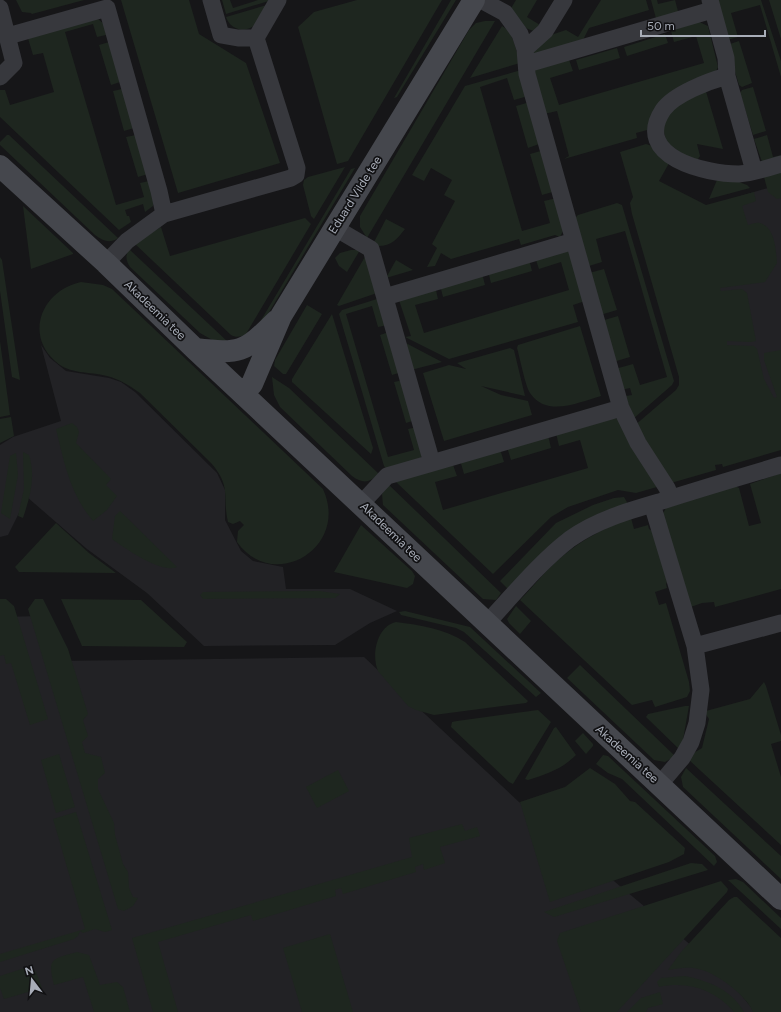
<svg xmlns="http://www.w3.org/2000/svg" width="781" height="1012" font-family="Figtree,sans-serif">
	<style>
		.built { fill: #222225 }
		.green { fill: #1e261f }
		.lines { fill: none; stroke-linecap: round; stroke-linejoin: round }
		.street { stroke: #37383d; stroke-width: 17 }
		.secondary { stroke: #45474d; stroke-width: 22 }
		.labels { text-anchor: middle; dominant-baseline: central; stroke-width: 3.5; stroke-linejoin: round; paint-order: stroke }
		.street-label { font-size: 12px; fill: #a8adb8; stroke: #111113 }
	</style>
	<rect width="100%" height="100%" fill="#161618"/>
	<path class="built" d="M 781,184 L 781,424 L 710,446 L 694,210 Z
		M 41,345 L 50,358 L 66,371 L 109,378 L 121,382 L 135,392 L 217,473 L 225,490 L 225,520 L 241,551 L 253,561 L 283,567 L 286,589 L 350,589 L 397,611 L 370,623 L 335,645 L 204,646 L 147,593 L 87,549 L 27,497 L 8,535 L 0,537 L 0,445 L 13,437 L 61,421 Z
		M 42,616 L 56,661 L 364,657 L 519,802 L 722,971 L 755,1012 L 0,1012 L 0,617 Z"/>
	<path class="green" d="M 16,0 L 84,0 L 32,14 L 31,13 L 22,12 Z
		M 121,0 L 189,0 L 199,34 L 246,63 L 280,163 L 178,193 Z
		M 222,0 L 230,0 L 233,8 L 258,0 L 272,0 L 226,14 Z
		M 357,0 L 442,0 L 348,161 L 337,164 L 298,27 L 314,12 Z
		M 451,0 L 456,0 L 397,97 L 394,98 Z
		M 516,0 L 537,0 L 527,17 L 540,25 L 537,31 C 524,31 517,19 510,10 Z
		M 601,0 L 646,0 L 649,10 L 589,28 L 581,44 L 530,55 L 542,38 L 566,30 L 578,37 Z
		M 651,0 L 657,0 L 658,4 L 675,0 L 679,15 L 657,22 Z
		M 715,0 L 761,0 L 781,61 L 781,77 L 760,5 L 731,13 L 738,37 L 727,40 Z
		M 769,0 L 781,0 L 781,39 Z
		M 270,4 C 266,10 262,19 257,23 C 247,34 231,31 226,17 Z
		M 98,19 L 104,24 L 106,35 L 97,37 L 93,24 L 65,32 L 116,205 L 144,197 L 140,183 L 149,181 L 154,197 L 153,206 L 145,212 L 143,204 L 125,210 L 127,216 L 129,216 L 131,222 L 119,230 L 0,117 L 0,90 L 5,90 L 10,105 L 54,92 L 43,53 L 33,55 L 27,35 Z
		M 695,20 L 708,26 L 718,67 L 716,71 L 651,129 L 636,133 L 637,138 L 564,159 L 569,156 L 557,111 L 544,114 L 533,68 L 568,57 L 573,71 L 550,78 L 559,105 L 704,63 L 696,36 L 674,42 L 670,27 Z
		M 485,21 L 495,21 L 367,238 L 360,227 L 360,216 L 469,30 L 476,23 Z
		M 502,26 C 514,32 516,51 520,63 L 470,78 Z
		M 665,34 L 668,43 L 627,56 L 624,47 Z
		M 739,41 L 752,83 L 742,87 L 739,85 L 727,45 Z
		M 109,42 L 120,82 L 111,85 L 99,45 Z
		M 617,48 L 620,58 L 579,70 L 576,60 Z
		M 521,70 L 528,96 L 514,100 L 507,78 L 480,87 L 522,231 L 550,223 L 544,201 L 557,198 L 564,229 L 560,237 L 555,235 L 521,245 L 519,239 L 451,259 L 441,253 L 435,266 L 427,267 L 437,248 L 432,244 L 455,201 L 444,195 L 452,180 L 431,168 L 424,181 L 412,175 L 465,86 Z
		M 753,87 L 766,131 L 753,135 L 740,93 L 742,90 Z
		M 705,88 L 723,149 L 697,144 L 700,156 L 698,159 L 691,160 L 666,142 L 662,122 L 666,113 Z
		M 122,89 L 134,128 L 124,131 L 113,91 Z
		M 530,102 L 542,143 L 528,148 L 516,106 Z
		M 7,135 L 9,135 L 118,238 C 110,244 103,241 95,235 L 0,145 L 0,142 Z
		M 136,135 L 148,174 L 138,177 L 126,137 Z
		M 767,135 L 773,157 L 781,155 L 781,161 L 762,162 L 754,139 Z
		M 646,144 L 652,146 L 668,162 L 668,165 L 659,181 L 706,205 L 754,192 L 756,201 L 742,206 L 748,225 C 752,224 757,222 760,223 C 775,227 776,250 777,263 L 765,282 L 720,288 L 721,291 L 742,289 L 747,293 L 756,341 L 751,342 L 727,341 L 727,345 L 754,346 L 757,349 L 764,379 L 774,398 L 777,397 L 764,360 L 764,353 L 781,350 L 781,450 L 723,467 L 722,464 L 715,465 L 716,470 L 671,483 L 634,426 L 676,390 L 679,385 L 679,377 L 632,214 L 630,203 L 633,197 L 620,152 Z
		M 544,150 L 556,191 L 542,195 L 530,154 Z
		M 345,167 L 314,219 L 311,216 L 303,185 L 304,180 L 308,177 Z
		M 355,168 L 262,324 L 257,327 L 351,169 Z
		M 781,168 L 781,198 L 777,199 L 768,192 L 764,177 Z
		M 725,177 L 747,185 L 750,188 L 709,199 L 717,180 Z
		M 617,203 L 622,205 L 674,381 L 672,385 L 633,419 L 626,396 L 632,395 L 630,388 L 621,390 L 615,369 L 633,364 L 640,385 L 667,377 L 625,231 L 596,239 L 602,262 L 589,266 L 575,218 L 578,215 Z
		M 23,206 L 73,253 L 73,254 L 31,269 Z
		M 305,218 L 311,224 L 246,334 C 241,337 236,338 231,335 L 134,243 L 161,227 L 170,256 Z
		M 386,219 L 405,229 C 397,239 392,246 378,246 L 374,242 Z
		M 129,249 L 228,342 L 216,342 L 200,333 L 130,267 C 126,261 125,256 129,249 Z
		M 351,250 L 360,250 L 347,272 L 339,266 L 335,258 L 340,253 Z
		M 569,251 L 585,301 L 573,305 L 578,322 L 449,359 L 405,337 L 411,336 L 398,297 L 435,286 L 438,299 L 415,305 L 424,333 L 569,290 L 561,262 L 539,269 L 535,257 Z
		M 366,255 L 377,293 L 339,306 L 337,305 Z
		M 0,257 L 2,260 L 20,380 L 12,377 L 0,291 Z
		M 529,259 L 532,271 L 491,283 L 488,271 Z
		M 396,260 L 413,270 L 386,278 Z
		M 604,269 L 617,310 L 600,315 L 589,273 Z
		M 482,273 L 485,285 L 443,297 L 440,285 Z
		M 81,282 L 103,285 L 112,289 L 323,489 C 350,548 273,593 237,542 L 238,531 L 244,525 L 240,521 L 233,524 L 228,522 C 222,496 232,487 211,463 L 140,393 C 130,386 119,379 107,376 C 89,371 70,375 55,361 C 24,333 43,290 81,282 Z
		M 377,299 L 388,325 L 378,327 L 372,306 L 346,314 L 388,457 L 414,450 L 408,429 L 418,427 L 424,453 L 418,461 L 388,470 L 384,466 L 339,314 L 342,310 Z
		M 307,305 L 322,314 L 286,374 L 283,374 L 274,366 L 275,360 Z
		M 332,314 L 373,448 L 371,454 L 292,382 L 292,379 Z
		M 618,316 L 630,357 L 613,362 L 601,321 Z
		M 580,326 L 601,396 C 579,402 547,418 530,393 C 525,385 520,358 517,348 L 518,345 Z
		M 389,332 L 402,372 L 392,375 L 380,335 Z
		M 0,341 L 10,415 L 0,417 Z
		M 402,341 L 442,362 L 411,370 Z
		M 510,348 L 514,350 L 525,396 L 481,386 L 501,395 L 528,401 L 532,415 L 444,441 L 423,373 L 449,365 L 466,369 L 457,363 Z
		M 272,377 L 289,388 L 379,474 C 369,483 363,484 352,476 L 280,407 L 274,395 Z
		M 403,380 L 415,420 L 406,423 L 394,382 Z
		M 11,417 L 14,436 L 0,443 L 0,419 Z
		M 611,417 L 618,419 L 657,487 L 636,493 L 618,490 L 568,507 L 551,517 L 493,574 L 396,482 L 452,462 L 457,476 L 435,482 L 443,510 L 588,468 L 580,440 L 559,446 L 556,433 Z
		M 72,423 L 77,427 L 79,432 L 76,443 L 111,479 L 106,485 L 117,496 L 107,510 L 93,521 C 70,494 64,462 56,429 Z
		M 548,435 L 551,448 L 511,460 L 507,447 Z
		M 500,449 L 504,462 L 464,474 L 460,460 Z
		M 23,452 L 29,455 C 36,477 30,497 23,518 L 18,516 L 24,489 Z
		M 16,453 L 18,475 L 10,519 L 1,513 L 10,456 Z
		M 781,473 L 781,589 L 715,607 L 714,602 L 702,603 L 688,608 L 662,515 L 666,508 L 735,486 L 739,488 L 749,526 L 761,523 L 750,484 Z
		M 388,484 L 501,593 L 496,600 L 483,599 L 383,505 L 382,494 Z
		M 624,497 L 628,504 L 508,589 L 500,581 L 556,523 L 593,505 L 614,498 Z
		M 120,511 L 177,567 C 161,574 125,548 112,539 L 115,516 Z
		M 631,518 L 634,529 L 648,525 L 649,529 L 654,532 L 669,579 L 666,584 L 667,588 L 655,592 L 659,605 L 666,603 L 689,682 L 690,691 L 687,697 L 655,707 L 652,700 L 632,705 L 520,600 C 533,587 545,571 559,559 C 581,540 604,528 631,518 Z
		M 56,523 L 89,553 L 116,573 L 19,572 L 15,567 Z
		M 361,525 L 412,571 L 415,576 L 413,584 L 407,588 L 334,572 Z
		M 319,591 L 340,594 L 335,598 L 203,599 L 200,595 L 203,592 Z
		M 0,599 L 6,599 L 14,606 L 48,719 L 30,725 L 11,663 L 6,664 L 4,655 L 0,656 Z
		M 35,599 L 43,599 L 68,649 L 88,714 L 83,720 L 88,736 L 82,742 L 85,753 L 101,757 L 105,773 L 98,779 L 98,789 L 114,823 L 115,835 L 123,864 L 128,872 L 129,888 L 133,897 L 138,898 L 133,906 L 124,911 L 118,909 L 28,609 Z
		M 61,599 L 141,600 L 187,642 L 184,647 L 82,646 Z
		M 516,606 L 531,621 L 520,634 L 509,623 L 507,619 Z
		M 405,611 L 470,627 L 541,693 L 536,697 L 464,632 L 456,628 L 401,615 L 399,612 Z
		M 396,622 C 420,625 445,629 465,642 L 528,701 L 526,703 L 434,715 L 416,710 L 408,706 L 378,671 C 371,655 377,626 396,622 Z
		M 580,665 L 675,756 L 665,762 L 654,760 L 567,678 Z
		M 764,682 L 766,686 L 781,735 L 781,741 L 771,744 L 781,777 L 781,845 L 689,760 L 692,754 L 702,748 L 709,719 L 705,713 L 706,711 L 750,699 Z
		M 685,706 L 689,706 L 681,751 L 646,717 L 648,714 Z
		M 538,710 L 551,722 L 513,784 L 509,782 L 451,727 L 452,722 L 457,721 Z
		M 556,727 L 576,755 C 562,769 547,774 528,780 L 525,779 L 554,728 Z
		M 583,733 L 593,744 L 593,746 L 586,754 L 575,741 Z
		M 59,754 L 75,807 L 56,813 L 41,760 Z
		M 603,755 L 608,756 L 715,856 L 717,862 L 714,866 L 622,779 L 608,773 L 596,764 Z
		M 590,768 L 615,784 L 630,801 L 635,802 L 685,848 L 684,854 L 669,862 L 550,902 L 520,802 L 565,787 Z
		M 686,768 L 781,856 L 781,879 L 683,787 L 681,777 Z
		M 338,770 L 349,791 L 317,808 L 306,787 Z
		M 76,812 L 112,930 L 105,932 L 95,929 L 83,933 L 80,931 L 78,936 L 74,939 L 0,962 L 0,954 L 85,929 L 53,819 Z
		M 462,824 L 465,831 L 477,827 L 480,836 L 440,847 L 445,863 L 424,870 L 423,864 L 415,867 L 416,872 L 343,894 L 341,888 L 335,890 L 336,896 L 253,921 L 251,915 L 158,942 L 178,1012 L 153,1012 L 132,938 L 412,857 L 409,838 Z
		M 691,863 L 702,864 L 708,870 L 554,917 L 544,912 Z
		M 736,879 L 743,882 L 781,918 L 781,929 L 728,880 Z
		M 721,881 L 728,889 L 727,892 L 617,1012 L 581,1012 L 557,941 L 560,933 Z
		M 734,897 L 737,897 L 781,938 L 781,1012 L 753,1012 C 747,996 719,975 702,970 C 691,966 679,968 668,970 L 681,952 L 729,900 Z
		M 330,934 L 353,1012 L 302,1012 L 283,948 Z
		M 77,952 L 89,955 L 100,985 L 117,982 L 123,987 L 130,1012 L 94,1012 L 83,977 L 54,985 C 47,958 52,959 77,952 Z
		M 28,967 L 36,972 L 42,988 L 4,999 L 0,988 L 0,976 Z
		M 685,976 C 709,981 732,990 744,1012 L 734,1012 C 714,989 688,981 659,987 L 657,982 L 661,978 Z
		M 660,992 L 663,1004 L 648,1008 L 646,1012 L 627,1012 L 641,998 Z"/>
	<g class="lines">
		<path class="street" d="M 211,0 L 221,35 L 238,38 L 256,38
			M 481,0 L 505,13 L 520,34 L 525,49 L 527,74 L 621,408 L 638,443 L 667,488 L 671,498
			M 710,0 L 726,58 L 727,76
			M 0,8 L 14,63 L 0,77
			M 8,36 L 107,8 L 159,191 L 164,214 L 127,241 L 106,263
			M 525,49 L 545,31 L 564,0
			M 527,64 L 712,10
			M 754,171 L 727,76 C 709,81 674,94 663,110 C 632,157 706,174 739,174 C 753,173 768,168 781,164
			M 164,214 L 291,178 L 296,175 L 297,168 L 256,38 L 278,0
			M 335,228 L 371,249 L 432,463 L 621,408
			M 385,297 L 574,241
			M 361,504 L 387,476 L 432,463
			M 652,504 L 695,646 L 701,690 L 697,723 L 691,742 L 682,758 L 660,784
			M 487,623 C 512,596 541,561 570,539 C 597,520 628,511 659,502 C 700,489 740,477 781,465
			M 695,646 L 781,623"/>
		<path class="secondary" d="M 0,166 L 106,263 L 195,349 L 781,899
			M 195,349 C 240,354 244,353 276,321
			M 243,393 L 252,384 L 281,316 L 474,0"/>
	</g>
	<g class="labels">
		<g class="street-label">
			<text transform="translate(355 195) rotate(-58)">Eduard Vilde tee</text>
			<text transform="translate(155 310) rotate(44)">Akadeemia tee</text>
			<text transform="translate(391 532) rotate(44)">Akadeemia tee</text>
			<text transform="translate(627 754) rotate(42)">Akadeemia tee</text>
		</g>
	</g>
	<g transform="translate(32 980) rotate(344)" stroke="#111113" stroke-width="3" paint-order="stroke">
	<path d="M0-3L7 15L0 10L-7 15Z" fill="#a8adb8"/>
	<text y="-6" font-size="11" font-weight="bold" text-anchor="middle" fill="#a8adb8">N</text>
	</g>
	<path d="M641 30v6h124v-6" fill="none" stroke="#a8adb8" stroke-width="2"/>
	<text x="647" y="30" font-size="12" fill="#a8adb8" stroke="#111113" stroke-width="3" paint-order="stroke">50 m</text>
</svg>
